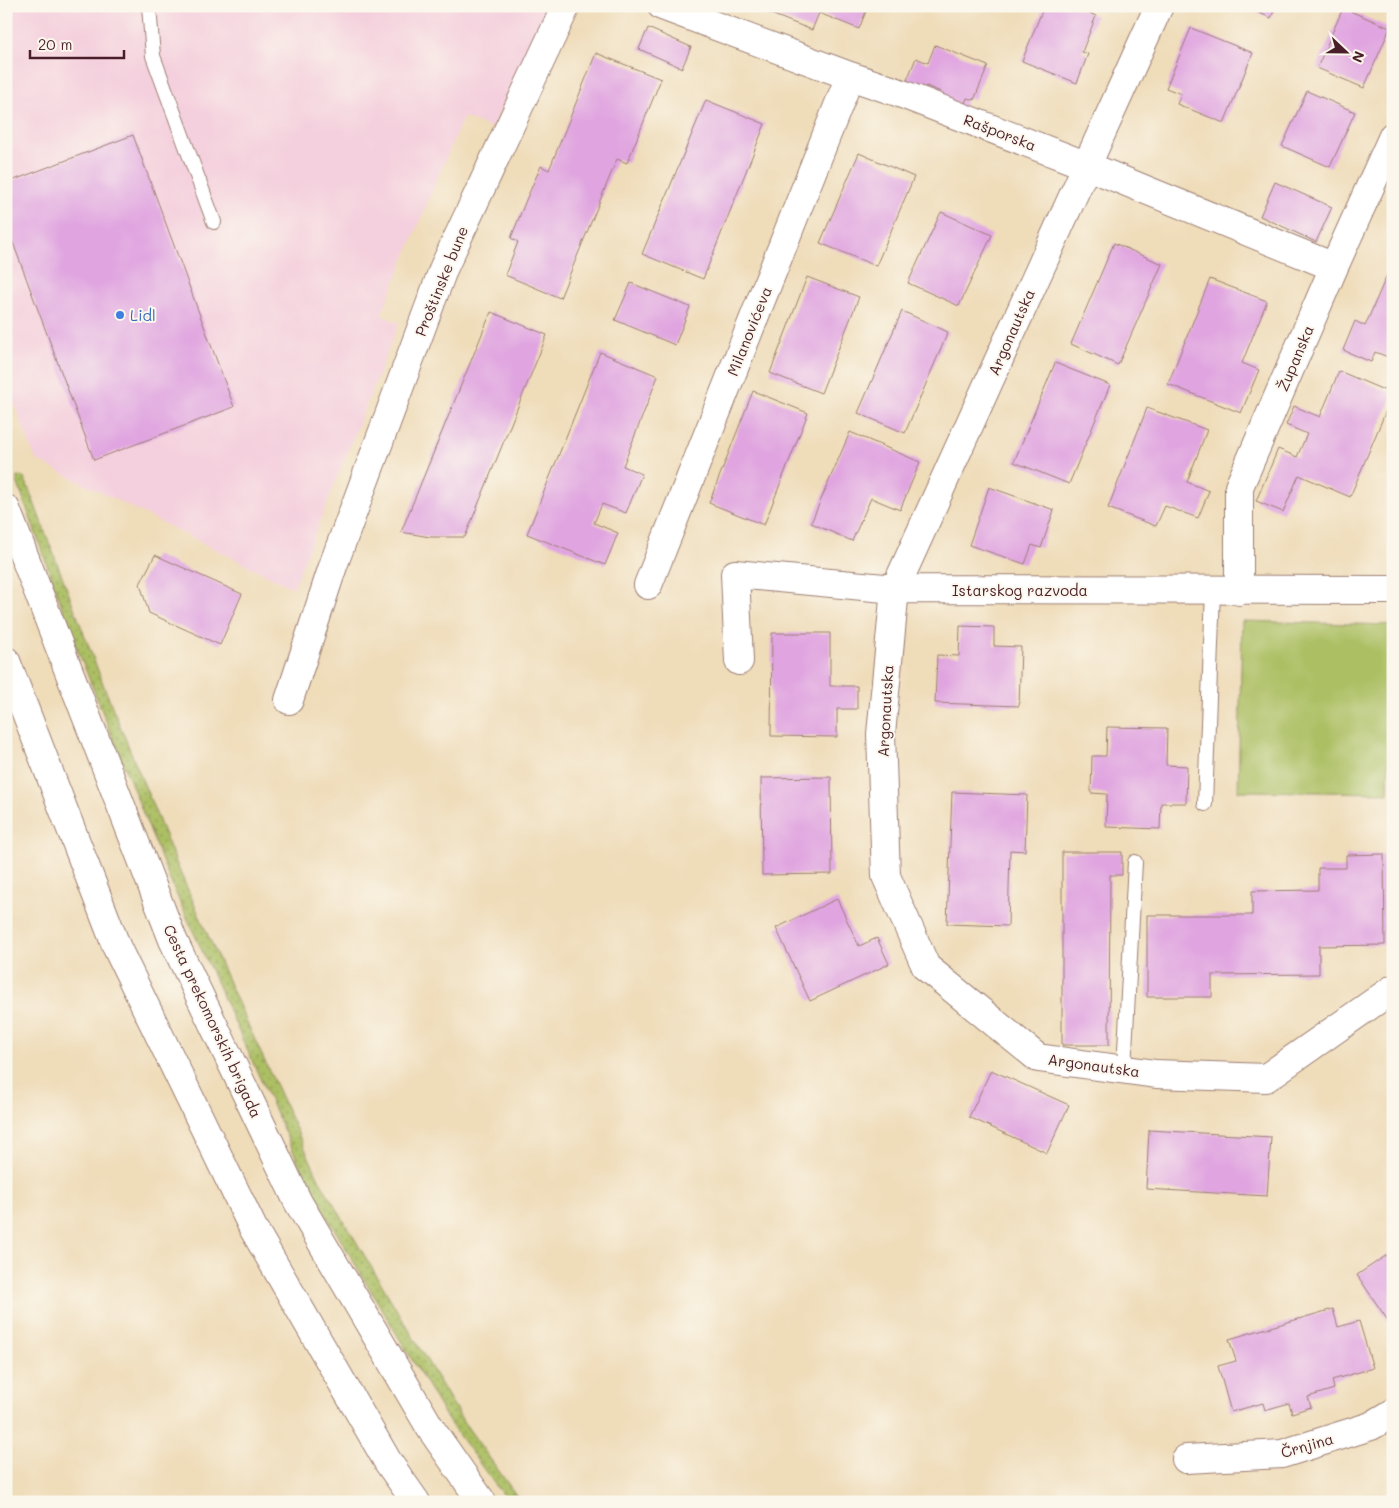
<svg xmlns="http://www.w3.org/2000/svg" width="1399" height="1508" font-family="Mali,sans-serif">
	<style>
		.built { fill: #f4cfdd }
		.grass { fill: url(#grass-dots); stroke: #7b6f47 }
		.park { fill: #acbf63; stroke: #7b6f47 }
		.building { fill: #e0a5e0 }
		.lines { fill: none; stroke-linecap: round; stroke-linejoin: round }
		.service-casing { stroke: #9c7e72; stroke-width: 16 }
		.minor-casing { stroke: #9c7e72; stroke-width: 30 }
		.secondary-casing { stroke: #9c7e72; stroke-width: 30 }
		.service { stroke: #fff; stroke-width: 14 }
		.minor { stroke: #fff; stroke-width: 28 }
		.secondary { stroke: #fff; stroke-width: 28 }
		.shop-dot { fill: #3f7fe0; stroke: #fbf7ec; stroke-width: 2 }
		.labels { text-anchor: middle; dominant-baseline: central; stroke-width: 4; stroke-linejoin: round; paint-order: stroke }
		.street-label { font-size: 15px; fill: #4a1f2b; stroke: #fbf7ec }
		.shop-label { font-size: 15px; fill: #366cbe; stroke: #fbf7ec; text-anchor: start }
	</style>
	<defs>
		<pattern id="grass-dots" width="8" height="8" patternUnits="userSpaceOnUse" patternTransform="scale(1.25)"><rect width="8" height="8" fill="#acbf63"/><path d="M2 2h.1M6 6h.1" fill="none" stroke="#8e9b52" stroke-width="1.8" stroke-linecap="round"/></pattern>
	</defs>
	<rect width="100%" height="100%" fill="#fbf7ec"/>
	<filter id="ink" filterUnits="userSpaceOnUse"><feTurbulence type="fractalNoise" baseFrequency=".02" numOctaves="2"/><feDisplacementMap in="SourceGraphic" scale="10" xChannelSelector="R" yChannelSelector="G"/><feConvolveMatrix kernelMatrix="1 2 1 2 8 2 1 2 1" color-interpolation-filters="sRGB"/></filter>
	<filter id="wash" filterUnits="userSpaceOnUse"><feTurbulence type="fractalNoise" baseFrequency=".0096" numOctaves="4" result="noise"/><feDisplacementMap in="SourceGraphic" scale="20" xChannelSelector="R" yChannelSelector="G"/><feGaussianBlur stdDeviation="1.12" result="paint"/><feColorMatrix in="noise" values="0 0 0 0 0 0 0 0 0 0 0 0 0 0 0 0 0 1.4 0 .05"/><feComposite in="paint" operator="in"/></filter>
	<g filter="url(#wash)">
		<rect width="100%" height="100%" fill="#efdcb9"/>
		<path class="built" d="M 6,6 L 548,6 L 492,128 L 463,117 L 381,315 L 399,323 L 293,588 L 36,460 L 6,383 Z"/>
		<path class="grass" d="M 21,476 L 25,479 L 105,689 L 180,872 L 243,1014 L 319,1179 L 463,1421 L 521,1502 L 508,1502 L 449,1422 L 310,1188 L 169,878 L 76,646 L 17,481 L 17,477 Z"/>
		<path class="park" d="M 1242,621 L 1391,625 L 1388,793 L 1238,791 Z"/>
		<g id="blocks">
			<path class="building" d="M 759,6 L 868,6 L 859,29 L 819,13 L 812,30 L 758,9 Z
				M 1044,6 L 1072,6 L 1096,16 L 1082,52 L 1088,54 L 1077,83 L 1022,61 Z
				M 1243,6 L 1276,6 L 1271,18 Z
				M 1343,8 L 1390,28 L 1364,88 L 1317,68 Z
				M 648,28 L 691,47 L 682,68 L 639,49 Z
				M 1191,28 L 1253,53 L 1224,123 L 1177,104 L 1181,94 L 1166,88 Z
				M 935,45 L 988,66 L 974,100 L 967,98 L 962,111 L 937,102 L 941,92 L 926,86 L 924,93 L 905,85 L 916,58 L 928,63 Z
				M 596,53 L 661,79 L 627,163 L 617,159 L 560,298 L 505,275 L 518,242 L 511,238 L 526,200 L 541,166 L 549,170 Z
				M 1307,91 L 1355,112 L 1330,167 L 1282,146 Z
				M 706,100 L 765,124 L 703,279 L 642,254 Z
				M 133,135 L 234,407 L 94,460 L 6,224 L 6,183 Z
				M 859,153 L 914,177 L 876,266 L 820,243 Z
				M 1275,182 L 1332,207 L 1316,242 L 1260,216 Z
				M 941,212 L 992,235 L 959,306 L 908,283 Z
				M 1114,243 L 1162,264 L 1118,365 L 1071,344 Z
				M 1393,261 L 1393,359 L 1375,352 L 1371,362 L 1343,350 L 1355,321 L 1365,326 Z
				M 807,277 L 859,297 L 821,393 L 770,373 Z
				M 1210,279 L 1267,301 L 1242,363 L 1259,370 L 1241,413 L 1168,384 Z
				M 631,283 L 690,307 L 675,345 L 615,320 Z
				M 902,311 L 948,332 L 905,433 L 858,413 Z
				M 491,312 L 547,335 L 465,537 L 430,537 L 401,532 Z
				M 600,352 L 658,376 L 623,466 L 642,474 L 626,513 L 602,504 L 594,523 L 618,533 L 605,565 L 527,534 Z
				M 1055,363 L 1110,385 L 1069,484 L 1014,462 Z
				M 1339,371 L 1393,394 L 1350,497 L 1299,475 L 1283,512 L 1256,501 L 1278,449 L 1297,457 L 1307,434 L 1286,425 L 1294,406 L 1320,417 Z
				M 753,391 L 808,413 L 764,525 L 709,503 Z
				M 1147,408 L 1207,430 L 1187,482 L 1209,491 L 1198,518 L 1165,506 L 1156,526 L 1108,508 Z
				M 850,432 L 920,462 L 900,510 L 871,498 L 852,541 L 811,523 Z
				M 989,487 L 1054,510 L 1041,548 L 1032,545 L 1025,564 L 969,545 Z
				M 155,555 L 242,594 L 220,645 L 149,613 L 140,584 Z
				M 960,626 L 994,627 L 994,646 L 1021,647 L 1019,706 L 935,703 L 937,655 L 959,656 Z
				M 772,633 L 830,633 L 830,686 L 857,686 L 857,709 L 837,709 L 837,737 L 771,736 Z
				M 1107,727 L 1167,728 L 1166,765 L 1187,766 L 1186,803 L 1161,803 L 1160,829 L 1106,827 L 1107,794 L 1091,793 L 1092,756 L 1106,756 Z
				M 831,777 L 832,874 L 762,875 L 761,778 Z
				M 952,792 L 1027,795 L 1025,851 L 1010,850 L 1008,926 L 947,924 Z
				M 1062,852 L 1122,852 L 1122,875 L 1110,875 L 1109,1045 L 1062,1045 Z
				M 1384,854 L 1385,945 L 1319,946 L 1319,974 L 1212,975 L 1212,997 L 1147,997 L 1147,915 L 1252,915 L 1252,891 L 1318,890 L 1318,868 L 1346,868 L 1346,855 Z
				M 837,899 L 859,946 L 877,938 L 889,964 L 810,1001 L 776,928 Z
				M 991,1070 L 1069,1105 L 1047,1153 L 969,1117 Z
				M 1149,1130 L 1271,1137 L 1267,1196 L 1146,1189 Z
				M 1393,1251 L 1393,1328 L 1357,1275 Z
				M 1333,1309 L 1338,1327 L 1359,1321 L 1373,1368 L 1332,1380 L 1334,1389 L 1308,1397 L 1311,1407 L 1292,1413 L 1289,1403 L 1265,1410 L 1263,1403 L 1231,1412 L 1218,1366 L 1236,1361 L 1229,1339 Z"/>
		</g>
	</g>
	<g filter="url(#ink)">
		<use href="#blocks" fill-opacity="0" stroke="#9c7e72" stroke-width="1"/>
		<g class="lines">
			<g class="service-casing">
				<path id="service" d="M 149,6 L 153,56 L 214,222
					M 1205,804 L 1213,591
					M 1124,1069 L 1135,862"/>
			</g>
			<g class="minor-casing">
				<path id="minor" d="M 662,6 L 850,76 L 897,92 L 1085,165 L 1334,267
					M 1159,6 L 895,589 L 881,734 L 886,876 L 926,967 L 1038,1058 L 1156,1074 L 1266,1078 L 1393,989
					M 648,585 L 850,76
					M 1239,591 L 1239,487 L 1334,267 L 1393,136
					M 739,661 L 735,574 L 895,589 L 1393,590
					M 289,700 L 334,563 L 444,267 L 566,6
					M 1186,1459 L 1282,1454 L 1371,1426 L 1393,1413"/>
			</g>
			<g class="secondary-casing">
				<path id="secondary" d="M 6,509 L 173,940 L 298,1202 L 431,1429 L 482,1502
					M 6,661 L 117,948 L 253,1228 L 388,1462 L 416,1502"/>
			</g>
			<use href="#service" class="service"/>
			<use href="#minor" class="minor"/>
			<use href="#secondary" class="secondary"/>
		</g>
	</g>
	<circle class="shop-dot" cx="120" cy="315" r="5"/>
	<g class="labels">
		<g class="street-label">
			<text transform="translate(1000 132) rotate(21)">Rašporska</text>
			<text transform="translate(441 281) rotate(-68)">Proštinske bune</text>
			<text transform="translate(749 331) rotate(-68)">Milanovićeva</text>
			<text transform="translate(1011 332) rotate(-66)">Argonautska</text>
			<text transform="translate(1295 358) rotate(-67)">Županska</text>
			<text x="1020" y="590">Istarskog razvoda</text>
			<text transform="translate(885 711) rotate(-87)">Argonautska</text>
			<text transform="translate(213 1021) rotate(65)">Cesta prekomorskih brigada</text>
			<text transform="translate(1094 1065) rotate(8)">Argonautska</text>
			<text transform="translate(1307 1445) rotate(-16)">Črnjina</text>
		</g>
		<g class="shop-label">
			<text x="130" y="315">Lidl</text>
		</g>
	</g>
	<rect width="1399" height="1508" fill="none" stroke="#fbf7ec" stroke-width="25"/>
	<g transform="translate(1346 52) rotate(112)" stroke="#fbf7ec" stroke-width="4" paint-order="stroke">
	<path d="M0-4L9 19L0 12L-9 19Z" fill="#4a1f2b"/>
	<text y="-8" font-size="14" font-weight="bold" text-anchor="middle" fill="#4a1f2b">N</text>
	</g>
	<path d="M30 50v8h94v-8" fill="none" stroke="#4a1f2b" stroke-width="2.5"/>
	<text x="38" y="50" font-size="15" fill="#4a1f2b" stroke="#fbf7ec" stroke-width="4" paint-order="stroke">20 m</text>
</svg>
